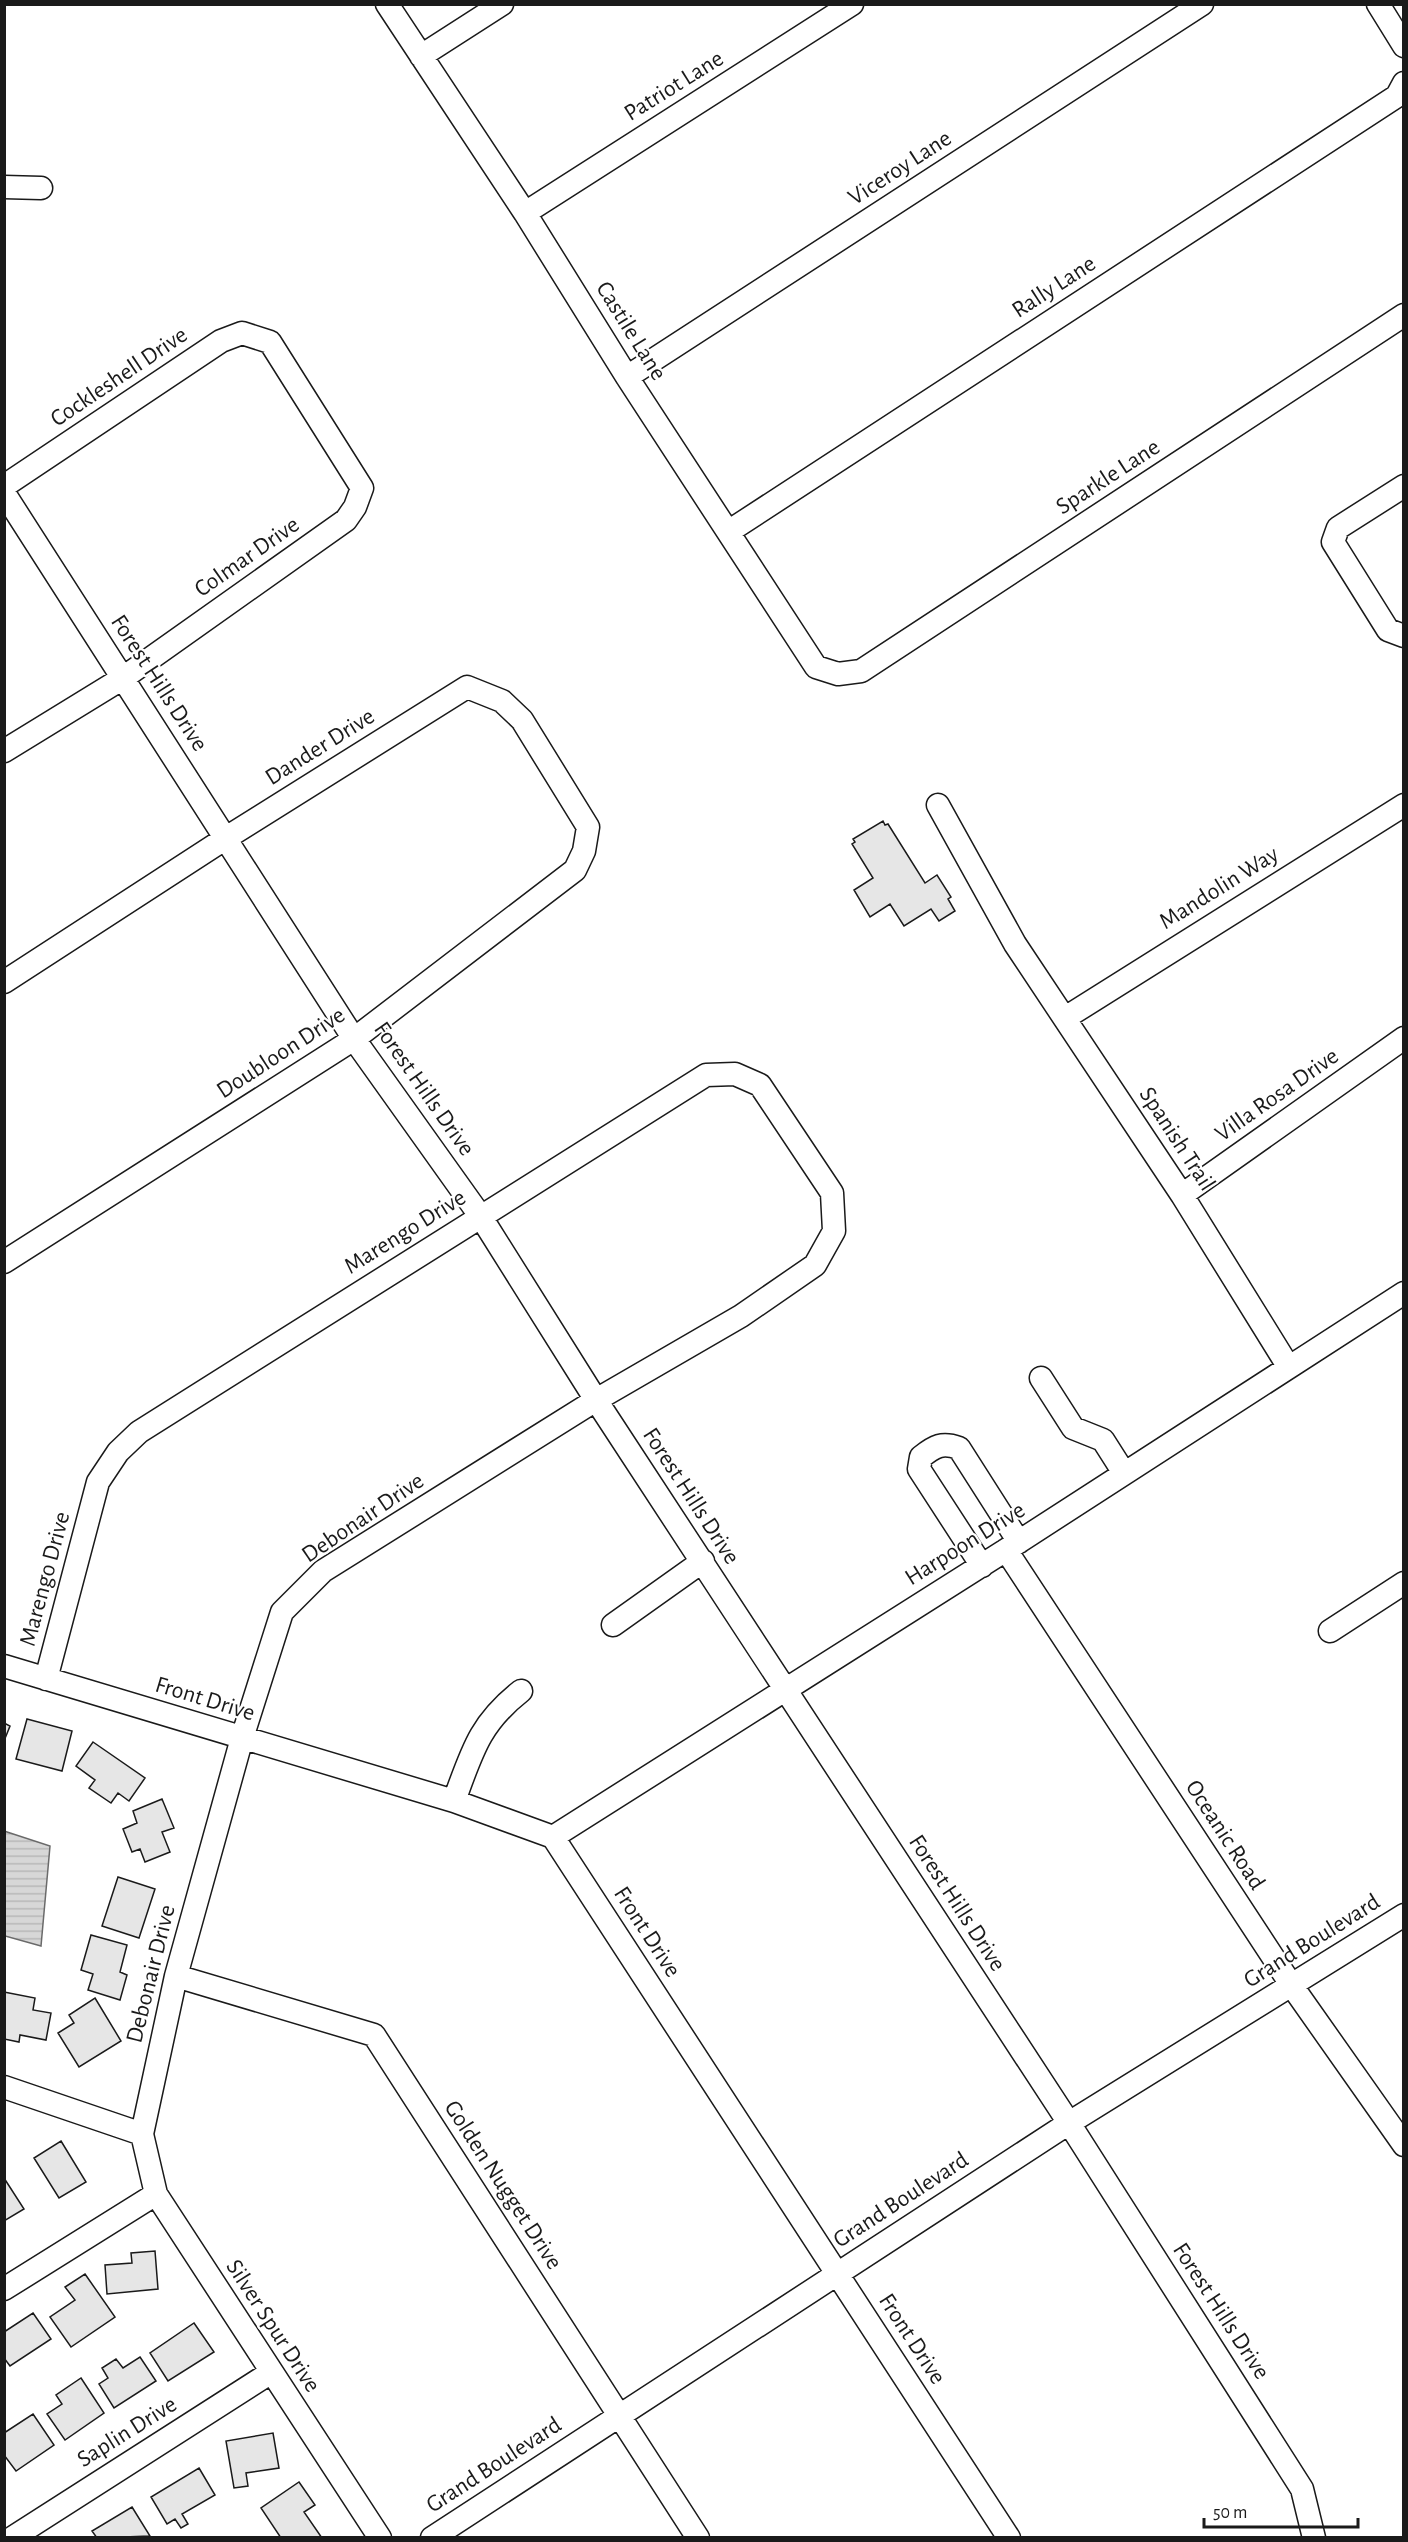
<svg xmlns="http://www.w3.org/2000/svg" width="1408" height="2542" font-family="'Alegreya Sans',sans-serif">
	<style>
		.water { fill: url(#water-rules); stroke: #6a6a6a; stroke-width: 1.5 }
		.building { fill: #e6e6e6; stroke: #1a1a1a; stroke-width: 1.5 }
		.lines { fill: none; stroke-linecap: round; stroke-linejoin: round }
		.minor-casing { stroke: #1a1a1a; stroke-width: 25 }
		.minor { stroke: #fff; stroke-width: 22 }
		.labels { text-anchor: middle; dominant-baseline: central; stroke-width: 4.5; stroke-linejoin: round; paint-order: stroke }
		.street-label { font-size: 24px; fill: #1a1a1a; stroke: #fff }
	</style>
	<defs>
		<pattern id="water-rules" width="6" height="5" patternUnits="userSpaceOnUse" patternTransform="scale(1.5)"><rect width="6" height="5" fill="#d7d7d7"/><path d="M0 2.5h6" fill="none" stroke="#b8b8b8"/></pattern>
	</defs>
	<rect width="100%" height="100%" fill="#fff"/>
	<path class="water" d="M 4,1831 L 50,1846 L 41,1946 L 5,1936 Z"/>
	<path class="building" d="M 883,821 L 885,825 L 888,824 L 925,883 L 937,875 L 951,897 L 948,899 L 955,911 L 939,921 L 931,909 L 904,926 L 890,904 L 870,917 L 854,890 L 873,878 L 852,844 L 855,842 L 853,839 Z
		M 27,1719 L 72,1731 L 62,1771 L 16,1759 Z
		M 4,1723 L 10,1726 L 4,1741 Z
		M 93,1742 L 145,1778 L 129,1801 L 118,1793 L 111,1803 L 89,1788 L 95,1780 L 76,1766 Z
		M 162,1799 L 174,1828 L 162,1832 L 170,1852 L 145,1862 L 140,1849 L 132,1852 L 123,1829 L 137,1823 L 133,1811 Z
		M 118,1877 L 155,1889 L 139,1938 L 102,1926 Z
		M 91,1935 L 127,1945 L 120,1972 L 127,1975 L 120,2000 L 88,1990 L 93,1974 L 81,1970 Z
		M 4,1992 L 35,1998 L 33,2010 L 51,2013 L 46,2040 L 20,2035 L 19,2042 L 4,2039 Z
		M 95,1998 L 121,2041 L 79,2067 L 58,2033 L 74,2023 L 69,2015 Z
		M 61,2141 L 86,2182 L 59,2198 L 34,2158 Z
		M 4,2178 L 24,2209 L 4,2221 Z
		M 155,2251 L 158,2289 L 107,2294 L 105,2265 L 132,2263 L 131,2253 Z
		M 85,2274 L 115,2317 L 71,2347 L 50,2317 L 75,2300 L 65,2287 Z
		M 33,2313 L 51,2339 L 10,2366 L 4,2358 L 4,2332 Z
		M 194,2323 L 214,2352 L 168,2381 L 150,2353 Z
		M 140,2357 L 156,2381 L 114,2408 L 99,2384 L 108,2378 L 102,2368 L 116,2359 L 123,2368 Z
		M 81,2378 L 104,2413 L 65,2440 L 47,2414 L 62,2404 L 56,2395 Z
		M 33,2414 L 54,2445 L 16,2471 L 4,2455 L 4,2433 Z
		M 273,2433 L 279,2468 L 246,2473 L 248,2486 L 234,2488 L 226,2441 Z
		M 199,2468 L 215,2495 L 182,2514 L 188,2524 L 181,2528 L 175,2519 L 167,2524 L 151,2497 Z
		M 299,2482 L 315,2505 L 304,2512 L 322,2538 L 281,2538 L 261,2508 Z
		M 132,2507 L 150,2536 L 97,2538 L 92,2531 Z"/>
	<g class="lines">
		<g class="minor-casing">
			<path id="minor" d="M 387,4 L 525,213 L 627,377 L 816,667 L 838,674 L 861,671 L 1404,315
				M 1378,4 L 1404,46
				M 421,56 L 502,4
				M 4,187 L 41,188
				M 525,213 L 852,4
				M 627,377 L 1202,4
				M 4,486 L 221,341 L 242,333 L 270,342 L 362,488 L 355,507 L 346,520 L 123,678 L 4,751
				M 1404,486 L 1338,528 L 1333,542 L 1388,630 L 1404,636
				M 4,493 L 354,1039 L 481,1217 L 596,1400 L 1069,2123 L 1302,2489 L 1314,2538
				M 728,532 L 1397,96 L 1404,83
				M 938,805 L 1015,944 L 1182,1195 L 1288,1366
				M 4,982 L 226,838 L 467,687 L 502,701 L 522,720 L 588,827 L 584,851 L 575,870 L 354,1039 L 4,1262
				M 1065,1018 L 1404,805
				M 1182,1195 L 1404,1038
				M 1041,1378 L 1073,1428 L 1103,1440 L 1124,1473
				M 1006,1550 L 1292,1986 L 1404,2145
				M 982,1566 L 919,1469 L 921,1457 C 935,1446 942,1442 959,1448 L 1019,1542
				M 613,1625 L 703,1561
				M 1330,1631 L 1404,1583
				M 4,1666 L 454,1801 L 553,1837 L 1009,2538
				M 46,1679 L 98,1482 L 118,1452 L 139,1432 L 706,1075 L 735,1074 L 760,1085 L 832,1193 L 834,1231 L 815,1265 L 741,1316 L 596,1400 L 323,1571 L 282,1612 L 242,1738 L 176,1976 L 142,2134 L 156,2194 L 380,2538
				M 454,1801 C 472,1752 479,1724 521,1691
				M 553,1837 L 1006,1550 L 1404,1293
				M 176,1976 L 374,2035 L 698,2538
				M 4,2087 L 142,2134
				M 4,2289 L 156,2194
				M 12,2538 L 270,2373
				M 432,2538 L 1069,2123 L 1404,1915"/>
		</g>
		<use href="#minor" class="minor"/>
	</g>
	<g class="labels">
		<g class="street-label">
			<text transform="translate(674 86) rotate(-32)">Patriot Lane</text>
			<text transform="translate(900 168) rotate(-33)">Viceroy Lane</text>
			<text transform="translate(1054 287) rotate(-33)">Rally Lane</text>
			<text transform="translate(631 331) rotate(58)">Castile Lane</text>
			<text transform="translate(119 377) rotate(-34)">Cockleshell Drive</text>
			<text transform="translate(1108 477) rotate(-33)">Sparkle Lane</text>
			<text transform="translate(247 557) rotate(-35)">Colmar Drive</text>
			<text transform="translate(159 683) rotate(57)">Forest Hills Drive</text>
			<text transform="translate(320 747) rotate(-32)">Dander Drive</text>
			<text transform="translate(1219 888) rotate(-32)">Mandolin Way</text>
			<text transform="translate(281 1053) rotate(-33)">Doubloon Drive</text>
			<text transform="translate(424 1089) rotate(55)">Forest Hills Drive</text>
			<text transform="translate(1277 1095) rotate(-35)">Villa Rosa Drive</text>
			<text transform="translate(1177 1139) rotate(57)">Spanish Trail</text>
			<text transform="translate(405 1232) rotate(-32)">Marengo Drive</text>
			<text transform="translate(691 1496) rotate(57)">Forest Hills Drive</text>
			<text transform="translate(363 1518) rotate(-34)">Debonair Drive</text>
			<text transform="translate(965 1544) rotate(-32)">Harpoon Drive</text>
			<text transform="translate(45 1579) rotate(-75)">Marengo Drive</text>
			<text transform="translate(205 1699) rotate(17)">Front Drive</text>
			<text transform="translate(1225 1835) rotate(57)">Oceanic Road</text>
			<text transform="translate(957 1903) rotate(57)">Forest Hills Drive</text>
			<text transform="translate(647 1932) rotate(57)">Front Drive</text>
			<text transform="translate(1312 1941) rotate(-32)">Grand Boulevard</text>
			<text transform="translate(151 1974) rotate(-76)">Debonair Drive</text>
			<text transform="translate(503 2185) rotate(57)">Golden Nugget Drive</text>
			<text transform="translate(901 2200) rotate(-33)">Grand Boulevard</text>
			<text transform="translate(1221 2311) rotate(57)">Forest Hills Drive</text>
			<text transform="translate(273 2326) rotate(57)">Silver Spur Drive</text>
			<text transform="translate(912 2339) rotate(57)">Front Drive</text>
			<text transform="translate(127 2432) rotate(-32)">Saplin Drive</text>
			<text transform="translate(494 2465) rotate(-33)">Grand Boulevard</text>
		</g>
	</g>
	<rect width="1408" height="2542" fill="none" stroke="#1a1a1a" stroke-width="12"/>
	<path d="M1204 2518v9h154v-9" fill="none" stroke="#1a1a1a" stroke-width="3"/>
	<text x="1213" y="2518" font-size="18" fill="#1a1a1a" stroke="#ffffff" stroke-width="4.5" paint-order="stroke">50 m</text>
</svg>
